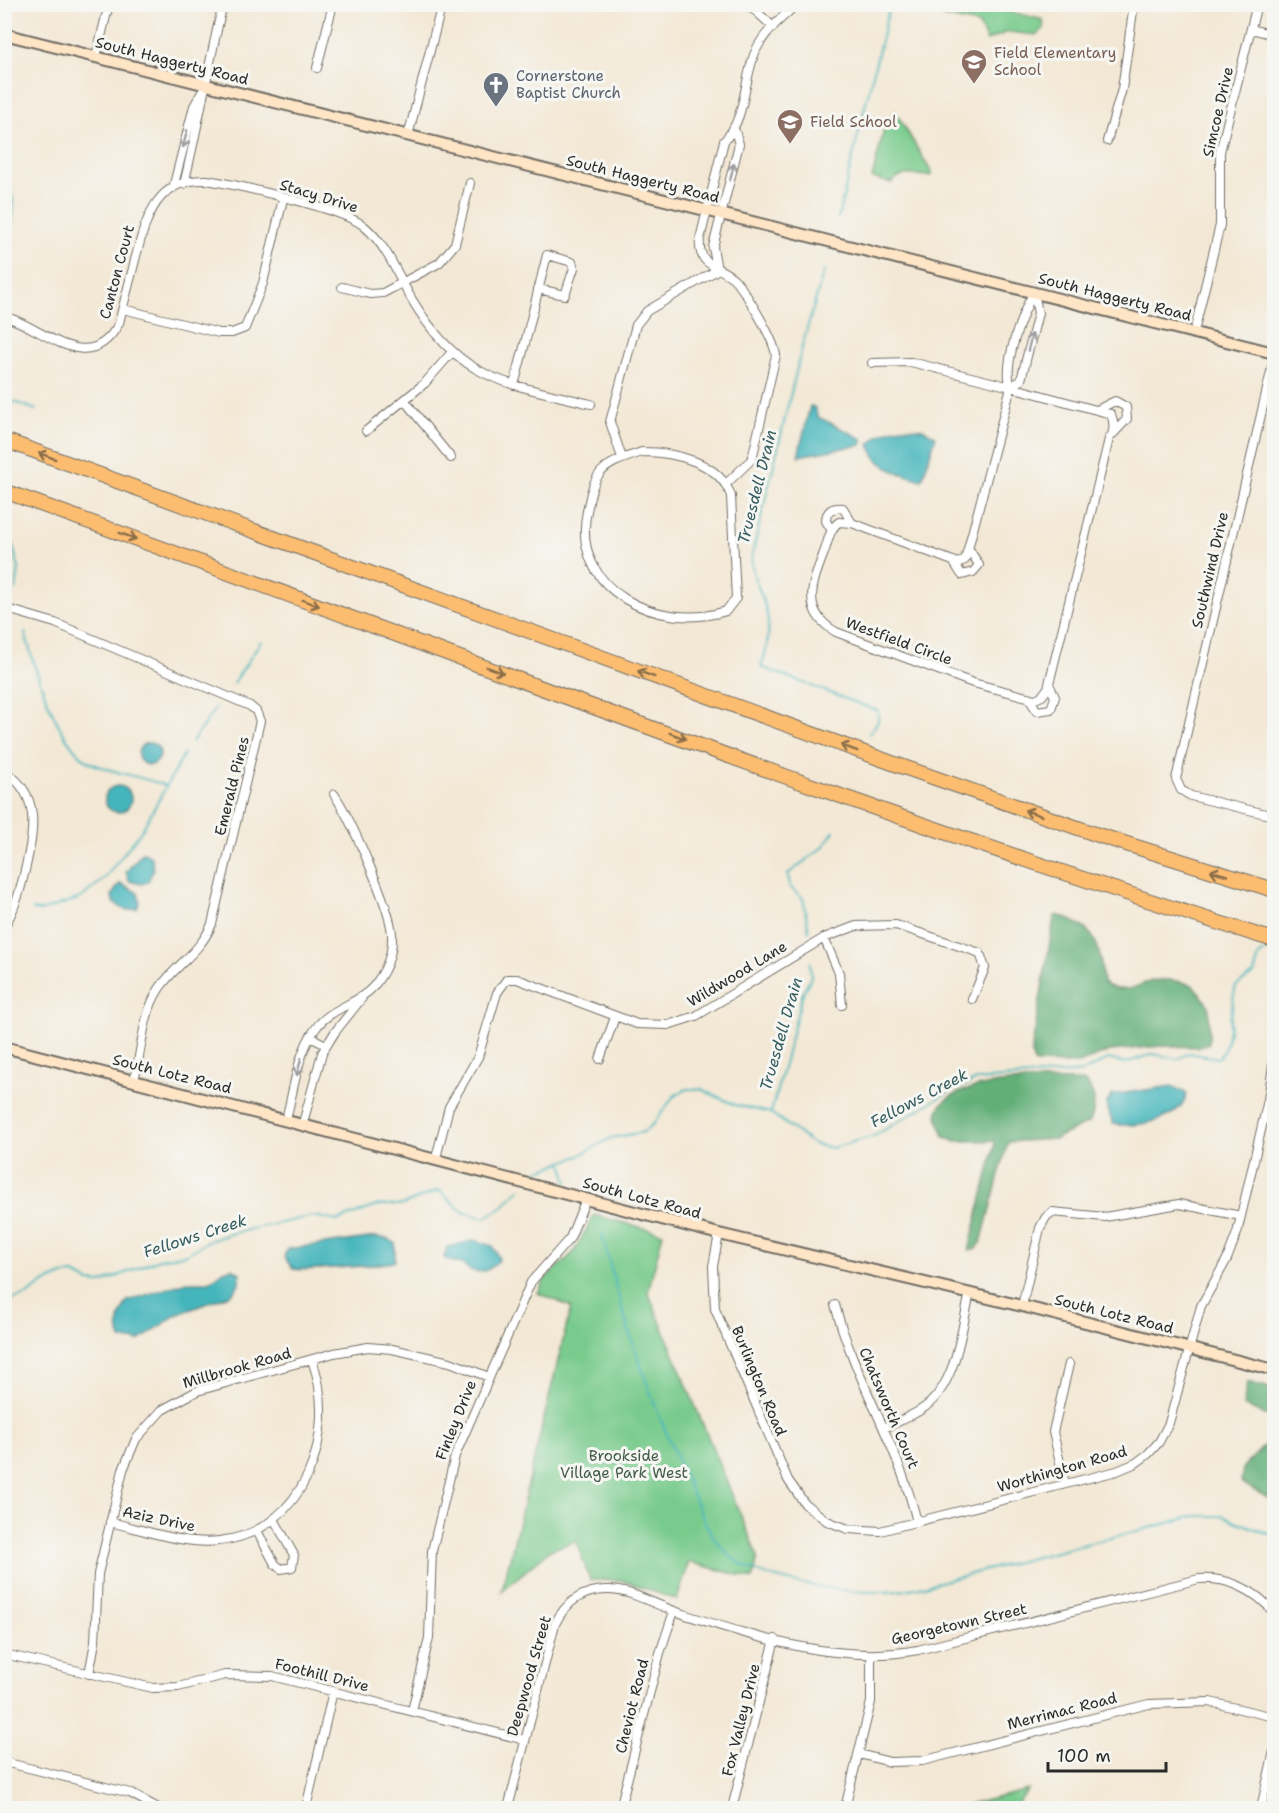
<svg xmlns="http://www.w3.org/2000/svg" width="1279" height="1813" font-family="'Shantell Sans',sans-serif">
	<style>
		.green { fill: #79cb8d; stroke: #527b5c; stroke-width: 1.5 }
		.forest { fill: #62af78; stroke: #466d52; stroke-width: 1.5 }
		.water { fill: #45b5bc; stroke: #387074; stroke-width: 1.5 }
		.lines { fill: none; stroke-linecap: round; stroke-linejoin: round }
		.stream { stroke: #45b5bc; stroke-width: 2 }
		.street-casing { stroke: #716d66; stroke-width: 10 }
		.secondary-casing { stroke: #716d66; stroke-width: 14 }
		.highway-casing { stroke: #716d66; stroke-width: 16 }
		.street { stroke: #fff; stroke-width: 8 }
		.secondary { stroke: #fee5c5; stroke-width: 10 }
		.highway { stroke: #fcbd6f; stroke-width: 14 }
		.oneway { stroke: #a0a0a0 }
		.oneway2 { stroke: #896d4a }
		.labels { text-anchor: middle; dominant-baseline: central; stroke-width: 6; stroke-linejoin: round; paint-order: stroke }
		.education-label { font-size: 15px; fill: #785e54; stroke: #f6f6f2; text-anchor: start }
		.street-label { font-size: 15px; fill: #2b2b2b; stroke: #f6f6f2 }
		.worship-label { font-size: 15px; fill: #5b616d; stroke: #f6f6f2; text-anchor: start }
		.park-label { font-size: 15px; fill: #425b48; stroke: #f6f6f2 }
		.water-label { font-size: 16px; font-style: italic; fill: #345b5e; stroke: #f6f6f2 }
	</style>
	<rect width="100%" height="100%" fill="#f6f6f2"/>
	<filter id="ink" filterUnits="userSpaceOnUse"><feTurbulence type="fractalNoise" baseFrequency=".0167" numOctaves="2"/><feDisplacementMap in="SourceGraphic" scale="12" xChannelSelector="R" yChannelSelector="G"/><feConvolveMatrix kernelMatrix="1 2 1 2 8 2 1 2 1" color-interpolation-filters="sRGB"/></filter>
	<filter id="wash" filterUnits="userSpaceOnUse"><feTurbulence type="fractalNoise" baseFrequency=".008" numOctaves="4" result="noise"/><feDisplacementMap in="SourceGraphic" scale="24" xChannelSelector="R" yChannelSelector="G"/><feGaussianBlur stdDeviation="1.35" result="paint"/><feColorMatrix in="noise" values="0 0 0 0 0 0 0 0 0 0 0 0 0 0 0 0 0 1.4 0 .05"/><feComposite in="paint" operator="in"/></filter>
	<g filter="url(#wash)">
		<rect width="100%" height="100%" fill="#f3e8d5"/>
		<path class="green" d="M 947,4 C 980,4 1011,11 1043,20 L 1044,28 L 1037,35 L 1007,32 L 987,41 L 978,24 L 943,17 Z
			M 895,111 L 932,173 L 930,176 C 914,176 904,170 891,183 L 872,178 L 885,125 Z
			M 594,1215 L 663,1233 L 648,1292 L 758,1557 L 753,1579 L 689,1562 L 677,1600 L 621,1580 L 590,1580 L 576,1541 L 550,1550 L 502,1591 L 571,1307 L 538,1293 L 545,1279 L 574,1252 Z
			M 1028,1790 L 1014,1808 L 955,1808 Z"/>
		<path class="forest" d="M 1057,915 C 1098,928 1100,944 1103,983 C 1130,998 1135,982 1159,980 C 1171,979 1182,982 1193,985 L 1209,1006 L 1209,1043 L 1198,1047 L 1161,1046 L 1110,1051 L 1077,1064 L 1034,1063 L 1031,1053 L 1054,917 Z
			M 1083,1081 C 1097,1090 1096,1108 1090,1122 L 1055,1139 L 1008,1142 L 981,1243 L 976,1249 L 969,1250 L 995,1145 L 994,1141 L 956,1141 L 944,1137 C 942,1128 935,1119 938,1111 C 949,1076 1053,1080 1083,1081 Z
			M 1248,1382 L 1274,1389 L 1274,1502 L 1241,1482 L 1243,1467 L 1264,1446 L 1272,1430 L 1270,1417 L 1243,1406 Z"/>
		<path class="water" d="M 810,406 L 814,407 L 818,417 L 863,439 L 861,445 L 798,456 Z
			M 901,427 L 923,429 L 936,436 L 922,480 C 898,473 878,469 869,445 C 878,433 887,431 901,427 Z
			M138 754a11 11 0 1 1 22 0a11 11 0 1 1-22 0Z
			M105 799a13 13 0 1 1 26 0a13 13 0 1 1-26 0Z
			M 143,852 L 152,858 L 153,870 L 148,882 L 141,884 L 129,881 L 126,872 Z
			M 120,883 L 138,893 L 140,902 L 137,909 L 125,910 L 113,902 L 112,895 Z
			M 1172,1086 L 1187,1094 C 1180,1121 1137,1128 1113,1124 L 1106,1104 L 1112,1095 Z
			M 376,1237 L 388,1239 L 395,1243 L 395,1261 C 388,1265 305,1271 293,1269 L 284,1257 L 287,1249 Z
			M 475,1240 L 493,1246 L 499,1259 C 493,1269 482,1275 470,1270 C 466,1268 466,1266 462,1264 C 455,1262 451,1263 444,1258 L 447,1247 Z
			M 232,1268 L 240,1273 L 239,1284 L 232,1294 L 176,1315 L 139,1341 L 121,1339 C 115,1325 120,1314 127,1301 L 187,1282 L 209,1282 L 224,1271 Z"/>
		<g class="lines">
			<path class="stream" d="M 4,182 C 22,201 10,232 4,254
				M 838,218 L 890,4
				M 824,271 L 804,339 L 752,555 C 750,573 760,589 765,606 C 771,626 768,648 761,667 L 878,711 L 878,721 L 869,734
				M 4,398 L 36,410
				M 8,530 L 19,568 L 16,590
				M 25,633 C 35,669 57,745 91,763 C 115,774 142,776 166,786
				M 234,683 L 261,641
				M 192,742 L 216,707
				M 33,910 L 41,911 L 81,898 L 104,879 L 142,830 L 184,754
				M 809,932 L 803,898 L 790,887 L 788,874 L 824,846 L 834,831
				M 771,1113 L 803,992 L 811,977 L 810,962
				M 562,1162 L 568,1182
				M 533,1173 L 579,1156 L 611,1138 L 644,1132 L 654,1123 L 674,1096 L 687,1089 L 701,1089 L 735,1105 L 771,1113 L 813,1144 L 832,1148 L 874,1136 L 950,1091 L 977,1080 L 1083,1072 L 1108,1059 L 1125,1063 L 1153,1054 L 1178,1059 L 1188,1053 L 1218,1058 C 1231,1050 1230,1004 1236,986 L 1254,974 L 1259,956 L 1272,946
				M 602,1233 C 622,1320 649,1396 685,1477 C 697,1504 707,1536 730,1556 C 760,1582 843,1593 883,1592 C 898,1592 913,1589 928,1585 L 1195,1516 L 1222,1516 L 1274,1536
				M 4,1302 L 27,1295 L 44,1283 L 63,1275 L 74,1274 L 89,1282 L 101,1283 L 159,1259 L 187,1254 L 207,1242 L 229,1234 L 313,1216 L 337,1221 L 379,1205 L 403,1205 L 439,1190 L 463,1212 L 484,1218 L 500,1209 L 520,1189"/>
		</g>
	</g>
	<g filter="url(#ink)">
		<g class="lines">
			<g class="street-casing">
				<path id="street" d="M 744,4 L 757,12 L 773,27
					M 1251,29 L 1274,35
					M 96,57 L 109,4
					M 317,68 L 333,4
					M 408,136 L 442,4
					M 1107,141 L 1122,89 L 1134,4
					M 184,184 C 199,124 208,65 223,4
					M 173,188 L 194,106 L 202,92
					M 717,270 L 713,247 L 739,144 L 735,131
					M 342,287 L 370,294 L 383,293 L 439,263 L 455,244 L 470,183
					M 123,309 L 219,333 L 232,333 L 245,328 L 263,283 L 283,199
					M 12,319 C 49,333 91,376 119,323 C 124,302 130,281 135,260 C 146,219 155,178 207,180 C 237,185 344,209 364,226 C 385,243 398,275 411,298 C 461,383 504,382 591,404
					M 1194,332 L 1220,225 L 1220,152 L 1257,4
					M 1274,359 L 1176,779 L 1181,790 L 1191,796 L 1274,816
					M 872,363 L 911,362 L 1011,387
					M 514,385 C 526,342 536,298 547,255 L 572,262 L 574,268 L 565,295 L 538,289
					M 1011,387 L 1111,414 C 1114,422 1115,432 1109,439 L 1048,688 L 1042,696 L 1035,699 L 973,683 L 836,632 C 799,611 813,582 825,550 C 828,541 830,528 839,522 L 852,523 L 958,563 L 965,560 Z
					M 1011,387 L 1021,380 L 1038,313 L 1034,292
					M 1011,387 C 1002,365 1022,313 1034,292
					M 405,401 L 451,458
					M 1097,410 L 1115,401 L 1126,407 L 1127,419 L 1112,435
					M 366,431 L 425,383 L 452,352
					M 642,452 C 674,452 720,462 731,496 L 736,598 L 726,611 C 659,632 570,591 587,511 C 590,498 592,482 601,472 C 611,461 628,457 642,452 Z
					M 622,458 L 610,422 L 636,325 L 647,311 L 717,270
					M 727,483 L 752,459 L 776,355 C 773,337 748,296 736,281 C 722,265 697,269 700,239 L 724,141 C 747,118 743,79 756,50 C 765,31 782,18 797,4
					M 832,531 L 826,521 C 826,510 833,507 843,508 L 852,523
					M 953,561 L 962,575 L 973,572 L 979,565 L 969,549
					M 4,608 L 55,623 L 250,706 L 256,711 L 260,721 L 212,924 C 200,953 175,965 159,989 C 142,1015 142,1051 134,1080
					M 1028,697 L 1037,711 L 1051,709 L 1055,697 L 1049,684
					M 4,771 C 41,794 34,830 26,866 C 21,888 16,907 4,927
					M 824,938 L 839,973 L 842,1005
					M 310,1037 L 326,1045
					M 600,1059 L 615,1017
					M 286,1119 C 294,1090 297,1053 316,1028 C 330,1008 356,1005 372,988 C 385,973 393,954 392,934 C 390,907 350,817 334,794
					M 303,1123 L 322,1053 L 335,1032 L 362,998
					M 436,1158 L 449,1107 L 478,1057 L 497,993 L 507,979 L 517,979 L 637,1024 L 668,1025 L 696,1016 L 824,938 L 856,926 L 896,925 L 980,953 L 985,968 L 972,999
					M 719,1234 L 713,1266 L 715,1309 L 788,1480 L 805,1504 L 827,1521 L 848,1529 L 880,1531 L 1117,1471 L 1136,1463 L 1148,1454 L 1159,1442 L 1169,1423 L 1201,1306 L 1227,1259 L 1237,1233 L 1268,1100 L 1273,1065
					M 835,1305 C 855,1380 899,1446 917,1522
					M 1022,1306 L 1040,1228 L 1046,1217 L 1052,1212 L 1105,1217 L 1179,1204 L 1241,1216
					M 884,1428 C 897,1422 913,1416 925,1407 C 957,1383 961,1330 970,1293
					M 1065,1484 L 1053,1432 L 1069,1364
					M 110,1522 C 145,1530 184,1545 219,1541 C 305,1532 339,1433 312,1360
					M 257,1531 L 275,1564 L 281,1569 L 292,1567 L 294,1555 L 275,1521
					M 4,1654 L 153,1688 L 178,1687 L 225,1675 L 272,1676 L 525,1740
					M 89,1674 L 95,1642 L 98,1574 L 123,1470 L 136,1439 L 162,1410 L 197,1391 L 334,1353 L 368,1347 L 392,1349 L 450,1362 L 489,1377
					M 412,1711 L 429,1638 L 432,1551 L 455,1456 L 531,1282 L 570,1238 L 586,1199
					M 859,1754 L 890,1762 L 922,1761 L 1149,1704 L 1210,1702 L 1274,1717
					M 4,1762 L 130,1793 L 158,1808
					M 306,1808 L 333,1691
					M 508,1808 L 555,1624 C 566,1601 585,1589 610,1590 C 634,1591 657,1606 680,1613 C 755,1637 839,1665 918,1650 L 1199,1579 C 1228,1577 1256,1590 1274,1613
					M 620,1808 L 660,1653 L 674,1611
					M 732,1808 L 775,1639
					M 845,1808 L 871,1702 L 871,1656
					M 1261,1808 L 1274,1751"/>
			</g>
			<g class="secondary-casing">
				<path id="secondary" d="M 4,34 L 1274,353
					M 4,1047 L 719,1234 L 1022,1306 L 1274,1370"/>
			</g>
			<g class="highway-casing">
				<path id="highway" d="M 4,440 L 895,764 L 1101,836 L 1274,890
					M 4,491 C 427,643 846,808 1274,940"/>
			</g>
			<use href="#street" class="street"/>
			<use href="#secondary" class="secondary"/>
			<use href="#highway" class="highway"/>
		</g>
		<defs><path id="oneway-shaft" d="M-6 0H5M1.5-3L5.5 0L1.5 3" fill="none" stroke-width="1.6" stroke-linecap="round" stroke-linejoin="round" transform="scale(1.5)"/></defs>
		<g class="oneway">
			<use href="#oneway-shaft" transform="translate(185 139) rotate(104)"/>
			<use href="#oneway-shaft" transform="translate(732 172) rotate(-77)"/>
			<use href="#oneway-shaft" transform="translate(1030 342) rotate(-76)"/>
			<use href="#oneway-shaft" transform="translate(299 1067) rotate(104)"/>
		</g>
		<g class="oneway2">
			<use href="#oneway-shaft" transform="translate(47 456) rotate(-160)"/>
			<use href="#oneway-shaft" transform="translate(128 536) rotate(20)"/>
			<use href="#oneway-shaft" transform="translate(311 603) rotate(20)"/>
			<use href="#oneway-shaft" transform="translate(495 670) rotate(20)"/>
			<use href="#oneway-shaft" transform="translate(646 674) rotate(-160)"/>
			<use href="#oneway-shaft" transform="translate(678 736) rotate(20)"/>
			<use href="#oneway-shaft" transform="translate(849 748) rotate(-160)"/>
			<use href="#oneway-shaft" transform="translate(1033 813) rotate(-161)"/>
			<use href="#oneway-shaft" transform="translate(1219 873) rotate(-163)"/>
		</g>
	</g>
	<defs>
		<g id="school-pin" transform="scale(1.35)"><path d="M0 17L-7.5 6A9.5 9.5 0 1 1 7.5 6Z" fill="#8d6e63" stroke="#f6f6f2"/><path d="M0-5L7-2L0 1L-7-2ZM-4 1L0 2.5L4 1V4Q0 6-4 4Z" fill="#fff"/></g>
		<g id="church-pin" transform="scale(1.35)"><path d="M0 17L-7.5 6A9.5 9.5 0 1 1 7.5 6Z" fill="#6b7280" stroke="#f6f6f2"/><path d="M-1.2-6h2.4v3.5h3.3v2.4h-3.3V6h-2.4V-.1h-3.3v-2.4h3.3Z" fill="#fff"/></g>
	</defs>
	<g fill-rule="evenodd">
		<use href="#school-pin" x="974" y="62"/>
		<use href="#church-pin" x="496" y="85"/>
		<use href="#school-pin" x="790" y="122"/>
	</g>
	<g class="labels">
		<g class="education-label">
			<text x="994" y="53">Field Elementary<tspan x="994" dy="17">School</tspan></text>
			<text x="810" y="122">Field School</text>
		</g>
		<g class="street-label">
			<text transform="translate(172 61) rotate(14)">South Haggerty Road</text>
			<text transform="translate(1218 112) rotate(-77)">Simcoe Drive</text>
			<text transform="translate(643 179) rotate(14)">South Haggerty Road</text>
			<text transform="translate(319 196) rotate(17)">Stacy Drive</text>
			<text transform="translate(117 272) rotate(-75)">Canton Court</text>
			<text transform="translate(1115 297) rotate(14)">South Haggerty Road</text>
			<text transform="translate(1210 570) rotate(-77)">Southwind Drive</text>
			<text transform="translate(899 641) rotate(20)">Westfield Circle</text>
			<text transform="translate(232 786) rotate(-76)">Emerald Pines</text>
			<text transform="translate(737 974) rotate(-31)">Wildwood Lane</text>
			<text transform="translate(172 1074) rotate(14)">South Lotz Road</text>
			<text transform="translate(642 1198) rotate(15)">South Lotz Road</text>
			<text transform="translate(1114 1314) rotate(14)">South Lotz Road</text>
			<text transform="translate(237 1368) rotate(-16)">Millbrook Road</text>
			<text transform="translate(759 1381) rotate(67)">Burlington Road</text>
			<text transform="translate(889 1408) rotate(67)">Chatsworth Court</text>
			<text transform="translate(456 1420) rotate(-68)">Finley Drive</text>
			<text transform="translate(1062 1469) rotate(-16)">Worthington Road</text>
			<text transform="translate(159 1519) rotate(12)">Aziz Drive</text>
			<text transform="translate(959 1624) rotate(-13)">Georgetown Street</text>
			<text transform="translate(322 1675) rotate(14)">Foothill Drive</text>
			<text transform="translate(529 1676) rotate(-74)">Deepwood Street</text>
			<text transform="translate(632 1706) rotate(-76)">Cheviot Road</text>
			<text transform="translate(1062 1711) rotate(-14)">Merrimac Road</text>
			<text transform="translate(741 1720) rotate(-76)">Fox Valley Drive</text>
		</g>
		<g class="worship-label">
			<text x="516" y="76">Cornerstone<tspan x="516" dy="17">Baptist Church</tspan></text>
		</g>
		<g class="park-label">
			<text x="624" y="1456">Brookside<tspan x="624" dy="17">Village Park West</tspan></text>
		</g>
		<g class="water-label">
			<text transform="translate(757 487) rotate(-76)">Truesdell Drain</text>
			<text transform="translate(781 1034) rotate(-74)">Truesdell Drain</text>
			<text transform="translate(919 1098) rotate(-28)">Fellows Creek</text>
			<text transform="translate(195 1236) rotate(-18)">Fellows Creek</text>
		</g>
	</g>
	<rect width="1279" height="1813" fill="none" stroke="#f6f6f2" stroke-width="24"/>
	<path d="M1048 1762v9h118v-9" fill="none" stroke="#2b2b2b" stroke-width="3"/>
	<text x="1057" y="1762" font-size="18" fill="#2b2b2b" stroke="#f6f6f2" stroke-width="4.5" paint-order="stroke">100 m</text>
</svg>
